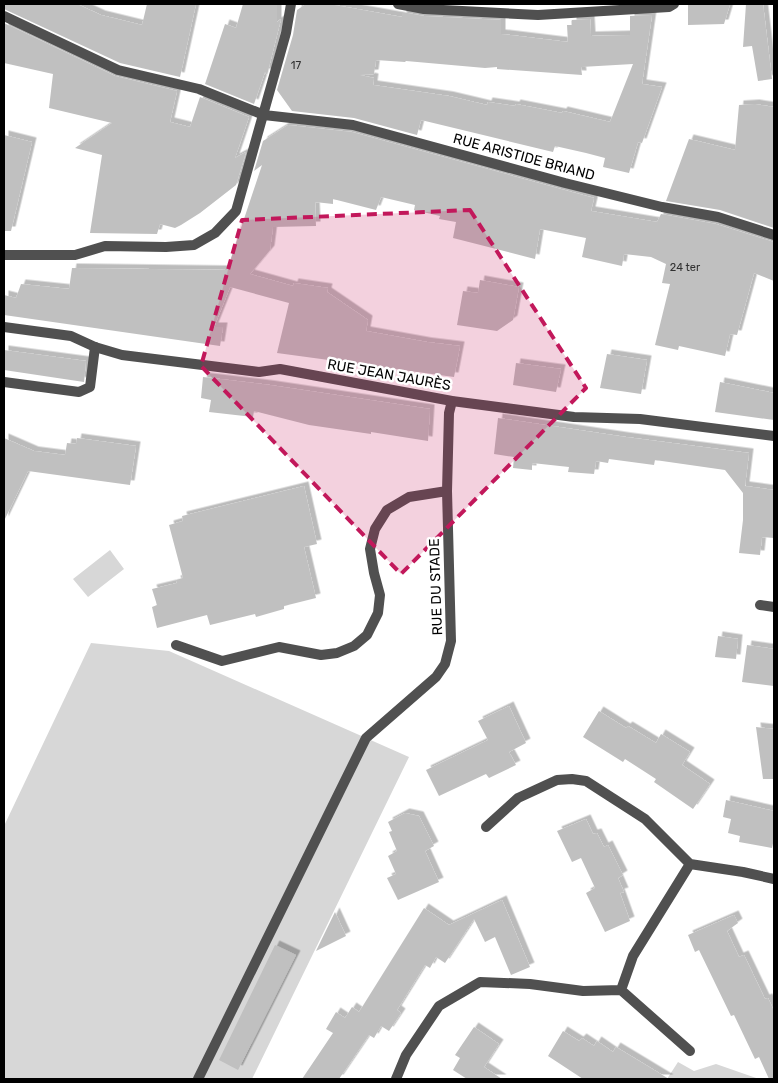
<svg xmlns="http://www.w3.org/2000/svg" width="778" height="1083" font-family="Rubik,sans-serif">
	<style>
		.green { fill: #d7d7d7 }
		.building { fill: #c0c0c0; fill-rule: evenodd; filter: url(#shadow) }
		.lines { fill: none; stroke-linecap: round; stroke-linejoin: round }
		.service { stroke: #505050; stroke-width: 10 }
		.minor { stroke: #505050; stroke-width: 10 }
		.tertiary { stroke: #505050; stroke-width: 10 }
		.marked { fill: #c2185b; fill-opacity: 0.2; stroke: #c2185b; stroke-width: 4; stroke-dasharray: 10 6; stroke-linejoin: round }
		.labels { text-anchor: middle; dominant-baseline: central; stroke-width: 5; stroke-linejoin: round; paint-order: stroke }
		.number-label { font-size: 11px; fill: #303030 }
		.street-label { font-size: 14px; fill: #000; stroke: #fff }
	</style>
	<defs>
		<filter id="shadow"><feDropShadow dx="4.5" dy="-4.5" stdDeviation="0" flood-color="#0004"/></filter>
	</defs>
	<rect width="100%" height="100%" fill="#fff"/>
	<path class="green" d="M 110,550 L 124,569 L 88,597 L 73,579 Z
		M 91,643 L 169,651 L 409,757 L 252,1079 L 4,1079 L 4,826 Z
		M 678,1062 L 694,1071 L 716,1064 L 759,1079 L 667,1079 Z"/>
	<path class="building" d="M 4,4 L 77,4 L 101,15 L 142,25 L 147,4 L 196,4 L 180,77 L 120,63 L 4,9 Z
		M 243,4 L 277,4 L 277,22 L 281,19 L 267,75 L 265,72 L 254,104 L 205,84 L 225,24 L 236,28 Z
		M 306,4 L 329,4 L 402,17 L 402,12 L 424,16 L 501,20 L 501,34 L 568,42 L 567,25 L 572,25 L 572,20 L 590,19 L 591,36 L 630,35 L 630,16 L 652,15 L 642,84 L 662,87 L 642,143 L 638,142 L 629,173 L 603,167 L 605,158 L 586,153 L 555,146 L 553,152 L 421,120 L 417,135 L 354,118 L 292,111 L 277,90 L 293,35 L 297,10 ZM 376,60 L 405,62 L 406,61 L 485,68 L 497,67 L 497,69 L 582,75 L 581,67 L 633,64 L 610,122 L 563,111 L 562,113 L 516,104 L 515,106 L 488,102 L 487,105 L 449,96 L 373,85 L 374,78 L 360,75 L 374,74 Z
		M 730,4 L 724,24 L 688,25 L 688,5 Z
		M 746,4 L 763,4 L 772,79 L 758,81 L 752,46 L 743,47 Z
		M 4,23 L 115,76 L 177,91 L 170,122 L 190,127 L 200,97 L 249,117 L 235,158 L 246,152 L 236,185 L 200,213 L 181,225 L 175,228 L 160,224 L 157,234 L 90,233 L 102,155 L 75,148 L 112,123 L 49,108 L 53,74 L 4,63 Z
		M 755,104 L 774,107 L 774,228 L 720,210 L 666,201 L 689,139 L 735,150 L 739,105 Z
		M 288,125 L 352,132 L 594,198 L 591,211 L 657,222 L 661,214 L 716,224 L 774,242 L 774,281 L 754,273 L 737,335 L 730,334 L 725,356 L 679,346 L 678,350 L 655,345 L 670,284 L 662,283 L 666,264 L 651,257 L 624,254 L 622,266 L 582,257 L 586,238 L 540,229 L 535,259 L 453,238 L 456,222 L 439,219 L 440,216 L 414,210 L 415,205 L 381,197 L 376,210 L 333,199 L 333,204 L 315,202 L 316,226 L 273,227 L 270,250 L 250,274 L 293,286 L 294,283 L 328,288 L 327,292 L 368,320 L 366,331 L 427,342 L 460,346 L 454,377 L 277,353 L 289,303 L 230,287 L 214,327 L 223,327 L 220,346 L 4,315 L 4,295 L 16,298 L 21,284 L 69,289 L 72,268 L 227,270 L 262,165 L 254,171 L 263,141 Z
		M 4,135 L 32,142 L 11,231 L 4,231 Z
		M 480,280 L 519,287 L 513,320 L 497,331 L 457,325 L 463,291 L 478,293 Z
		M 4,350 L 86,361 L 84,382 L 4,370 Z
		M 607,354 L 647,360 L 641,394 L 600,388 Z
		M 516,363 L 561,369 L 556,392 L 513,385 Z
		M 203,377 L 270,385 L 430,409 L 428,441 L 371,432 L 371,434 L 309,425 L 254,411 L 253,417 L 209,412 L 211,400 L 201,398 Z
		M 720,382 L 774,393 L 774,420 L 715,412 Z
		M 498,418 L 626,437 L 749,453 L 745,486 L 774,490 L 774,538 L 762,537 L 760,555 L 739,553 L 743,520 L 743,493 L 725,470 L 655,460 L 654,465 L 609,459 L 608,463 L 596,461 L 594,474 L 568,472 L 569,467 L 532,463 L 532,470 L 513,468 L 514,457 L 494,454 Z
		M 4,438 L 34,451 L 65,455 L 67,443 L 76,444 L 77,438 L 136,446 L 130,485 L 28,471 L 4,521 Z
		M 304,486 L 317,544 L 304,547 L 316,598 L 284,606 L 284,609 L 256,617 L 255,614 L 210,625 L 207,615 L 157,628 L 152,607 L 157,605 L 152,589 L 177,583 L 176,580 L 183,578 L 169,525 L 183,521 L 182,516 Z
		M 718,636 L 738,639 L 736,659 L 715,657 Z
		M 747,645 L 774,649 L 774,686 L 742,682 Z
		M 509,706 L 526,743 L 509,752 L 516,765 L 489,778 L 486,774 L 439,796 L 426,770 L 488,740 L 478,721 Z
		M 599,711 L 626,728 L 628,726 L 656,743 L 661,734 L 690,752 L 682,765 L 710,784 L 693,809 L 654,782 L 656,779 L 625,759 L 623,762 L 583,737 Z
		M 756,727 L 774,729 L 774,779 L 763,779 Z
		M 726,800 L 774,811 L 774,839 L 772,848 L 739,842 L 740,836 L 728,833 L 731,819 L 723,817 Z
		M 405,813 L 419,816 L 434,846 L 425,851 L 439,882 L 398,900 L 387,878 L 396,874 L 388,856 L 397,851 L 389,832 L 392,831 L 388,822 Z
		M 586,819 L 593,834 L 597,833 L 604,847 L 608,845 L 623,875 L 618,878 L 624,892 L 620,893 L 630,921 L 605,932 L 586,893 L 595,888 L 581,858 L 572,862 L 557,831 Z
		M 502,900 L 530,967 L 511,975 L 495,937 L 485,942 L 474,919 L 445,963 L 436,957 L 430,968 L 425,965 L 397,1010 L 401,1013 L 389,1031 L 381,1026 L 374,1038 L 369,1035 L 339,1079 L 302,1079 L 333,1033 L 326,1029 L 336,1012 L 345,1018 L 352,1007 L 359,1012 L 424,908 L 449,925 Z
		M 335,912 L 346,936 L 316,951 Z
		M 734,915 L 738,923 L 727,931 L 739,957 L 744,955 L 765,999 L 768,998 L 774,1011 L 774,1079 L 769,1079 L 759,1057 L 755,1059 L 734,1015 L 731,1016 L 699,950 L 695,952 L 688,935 Z
		M 275,945 L 296,955 L 238,1070 L 219,1060 Z
		M 474,1027 L 499,1044 L 484,1067 L 502,1079 L 467,1079 L 453,1070 L 460,1058 L 455,1055 Z
		M 563,1031 L 579,1041 L 582,1038 L 594,1046 L 597,1041 L 613,1052 L 616,1047 L 669,1079 L 583,1079 L 548,1056 Z"/>
	<g class="lines">
		<path class="service" d="M 4,382 L 79,392 L 90,387 L 95,347
			M 760,605 L 774,607
			M 176,645 L 222,661 L 279,647 L 321,655 L 337,653 L 354,646 L 367,635 L 378,613 L 380,595 L 374,573 L 370,549 L 375,529 L 387,510 L 409,497 L 447,491
			M 198,1079 L 366,738 L 436,677 L 445,664 L 451,641 L 447,491 L 449,413 L 452,401"/>
		<path class="minor" d="M 398,4 L 424,9 L 538,15 L 669,7 L 674,4
			M 4,16 L 118,70 L 199,89 L 264,115 L 353,125 L 565,183 L 662,207 L 718,217 L 774,235
			M 4,255 L 75,255 L 105,246 L 166,247 L 194,245 L 215,233 L 236,211 L 286,33 L 291,4
			M 486,827 L 518,798 L 557,780 L 572,779 L 586,781 L 645,819 L 690,864 L 743,872 L 774,879
			M 621,990 L 633,956 L 690,864
			M 621,990 L 690,1051
			M 396,1079 L 406,1055 L 439,1006 L 480,982 L 530,984 L 583,991 L 621,990"/>
		<path class="tertiary" d="M 4,327 L 71,336 L 95,347 L 122,355 L 259,372 L 280,369 L 452,401 L 574,417 L 640,419 L 774,436"/>
	</g>
	<path class="marked" d="M 470,210 L 586,388 L 401,574 L 201,366 L 242,220 Z"/>
	<g class="labels">
		<g class="number-label">
			<text x="296" y="65">17</text>
			<text x="685" y="267">24 ter</text>
		</g>
		<g class="street-label">
			<text transform="translate(524 157) rotate(15)">RUE ARISTIDE BRIAND</text>
			<text transform="translate(389 375) rotate(10)">RUE JEAN JAURÈS</text>
			<text transform="translate(436 587) rotate(-92)">RUE DU STADE</text>
		</g>
	</g>
	<rect width="778" height="1083" fill="none" stroke="#000000" stroke-width="10"/>
</svg>
